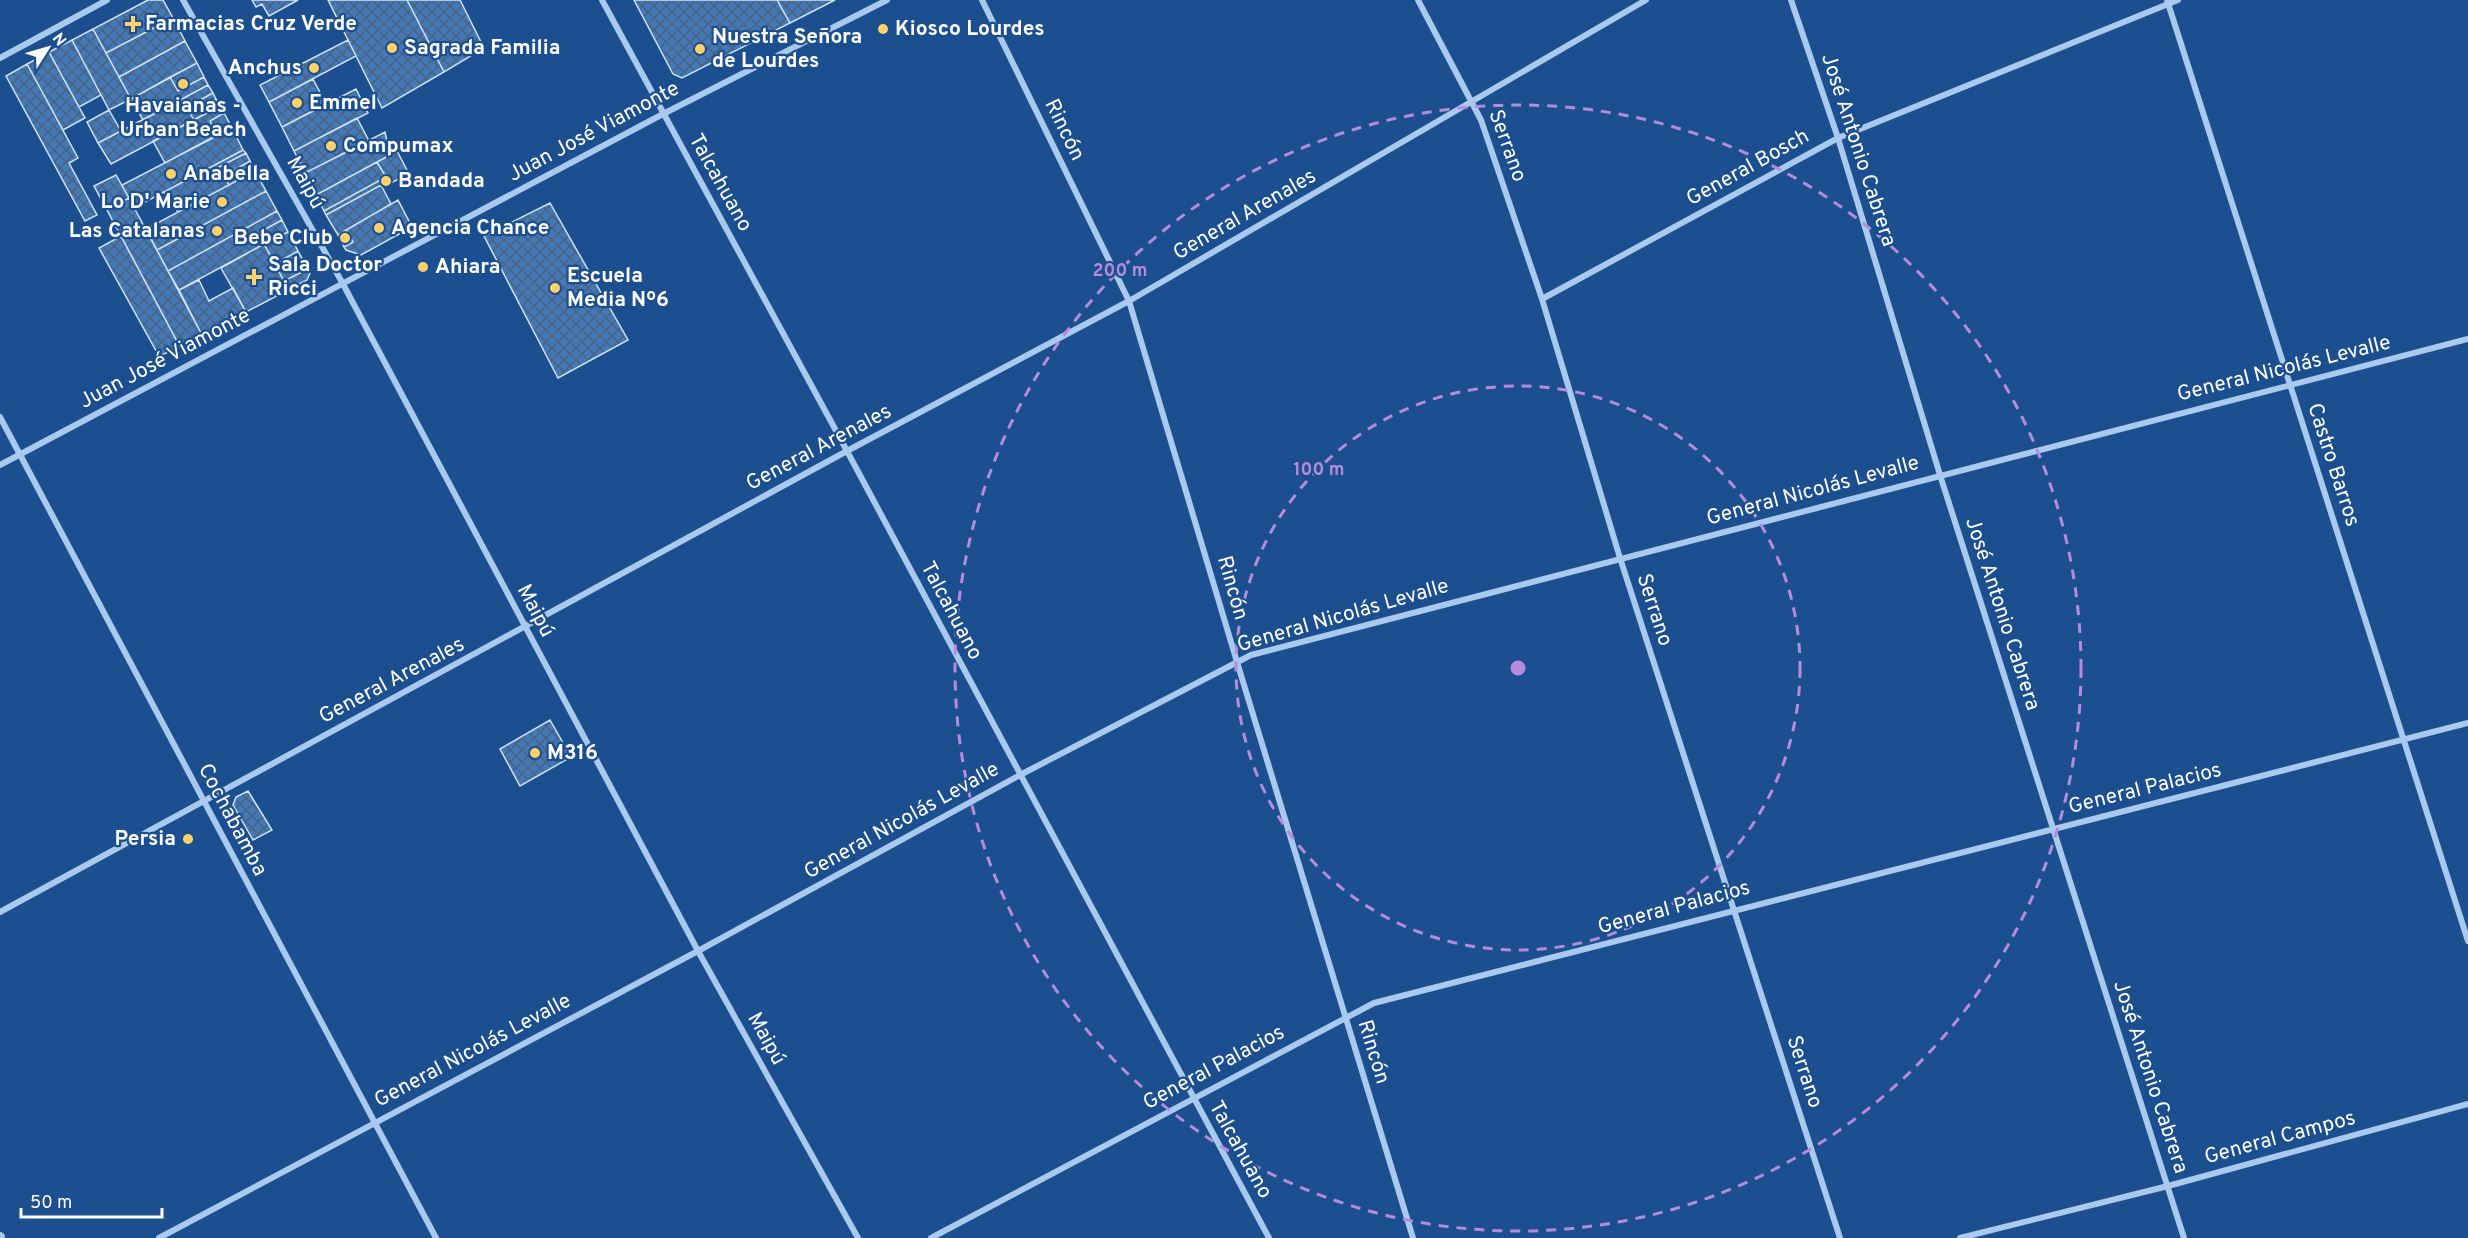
<svg xmlns="http://www.w3.org/2000/svg" width="2468" height="1238" font-family="Overpass,sans-serif">
	<style>
		.building { fill: url(#building-cross-hatch); stroke: #cfe3fa; stroke-width: 1.5 }
		.lines { fill: none; stroke-linecap: round; stroke-linejoin: round }
		.minor { stroke: #a9c9ee; stroke-width: 6 }
		.tertiary { stroke: #a9c9ee; stroke-width: 10 }
		.ring { fill: none; stroke: #b68bdc; stroke-width: 3; stroke-dasharray: 10 8 }
		.poi-dot { fill: #ffd166; stroke: #1b4f8f; stroke-width: 2 }
		.labels { text-anchor: middle; dominant-baseline: central; stroke-width: 4.5; stroke-linejoin: round; paint-order: stroke }
		.poi-label { font-size: 21px; font-weight: bold; fill: #fff; stroke: #1b4f8f; text-anchor: start }
		.street-label { font-size: 21px; fill: #fff; stroke: #1b4f8f }
		.centre { fill: #b68bdc; stroke: #1b4f8f; stroke-width: 3 }
		.ring-label { font-size: 18px; text-anchor: middle; font-weight: bold; fill: #b68bdc; stroke: #1b4f8f; stroke-width: 4.5; stroke-linejoin: round; paint-order: stroke }
	</style>
	<defs>
		<pattern id="building-cross-hatch" width="8" height="8" patternUnits="userSpaceOnUse" patternTransform="scale(1.5)"><rect width="8" height="8" fill="#4478b7"/><path d="M0 0l8 8M0 8l8-8" fill="none" stroke="#486282"/></pattern>
	</defs>
	<rect width="100%" height="100%" fill="#1b4f8f"/>
	<path class="building" d="M 148,0 L 163,0 L 173,18 L 106,53 L 93,29 Z
		M 252,0 L 298,0 L 269,16 L 262,4 L 256,7 Z
		M 328,0 L 407,0 L 444,72 L 382,108 Z
		M 407,0 L 460,0 L 484,48 L 444,72 Z
		M 634,0 L 777,0 L 790,23 L 682,78 L 673,74 Z
		M 777,0 L 835,0 L 790,23 Z
		M 173,18 L 185,41 L 119,77 L 106,53 Z
		M 93,29 L 131,99 L 109,110 L 72,40 Z
		M 72,40 L 101,95 L 79,107 L 49,52 Z
		M 348,40 L 356,56 L 269,102 L 260,85 Z
		M 185,41 L 197,63 L 131,99 L 119,77 Z
		M 49,52 L 85,118 L 63,130 L 27,64 Z
		M 197,63 L 204,77 L 178,91 L 170,77 Z
		M 27,64 L 78,158 L 69,163 L 97,215 L 85,221 L 6,76 Z
		M 170,77 L 178,91 L 204,77 L 208,85 L 143,120 L 131,99 Z
		M 313,79 L 326,104 L 282,127 L 269,102 Z
		M 208,85 L 213,93 L 187,107 L 182,99 Z
		M 356,89 L 368,113 L 294,151 L 282,127 Z
		M 213,93 L 216,99 L 190,113 L 194,120 L 111,164 L 98,143 L 182,99 L 187,107 Z
		M 216,99 L 220,106 L 194,120 L 190,113 Z
		M 220,106 L 224,113 L 210,121 L 217,135 L 165,163 L 153,141 Z
		M 109,110 L 121,131 L 98,143 L 87,122 Z
		M 224,113 L 232,128 L 217,135 L 210,121 Z
		M 357,118 L 369,141 L 305,173 L 294,151 Z
		M 232,128 L 243,150 L 134,208 L 122,185 Z
		M 385,132 L 390,155 L 316,195 L 305,173 Z
		M 243,150 L 246,153 L 219,167 L 229,185 L 178,212 L 164,192 Z
		M 397,151 L 409,174 L 387,185 L 381,185 L 326,215 L 324,211 L 386,177 L 377,162 Z
		M 246,153 L 250,161 L 224,176 L 219,167 Z
		M 250,161 L 255,171 L 229,185 L 224,176 Z
		M 377,162 L 386,177 L 324,211 L 316,195 Z
		M 255,171 L 266,191 L 157,250 L 146,229 Z
		M 116,175 L 129,198 L 107,210 L 94,186 Z
		M 381,185 L 391,204 L 338,235 L 326,215 Z
		M 266,191 L 277,211 L 168,271 L 157,250 Z
		M 129,198 L 202,335 L 180,347 L 107,210 Z
		M 398,200 L 412,227 L 361,255 L 346,250 L 344,247 L 353,242 L 346,230 Z
		M 550,203 L 628,340 L 558,378 L 484,236 Z
		M 277,211 L 282,220 L 258,233 L 264,244 L 179,290 L 168,271 Z
		M 282,220 L 288,232 L 264,244 L 258,233 Z
		M 346,230 L 353,242 L 344,247 L 338,235 Z
		M 288,232 L 298,251 L 275,264 L 264,244 Z
		M 121,236 L 180,347 L 159,356 L 99,248 Z
		M 264,244 L 284,281 L 308,269 L 310,273 L 307,280 L 246,312 L 221,268 Z
		M 298,251 L 308,269 L 284,281 L 275,264 Z
		M 199,280 L 209,301 L 233,288 L 246,312 L 202,335 L 179,290 Z
		M 550,720 L 571,757 L 520,786 L 500,749 Z
		M 248,791 L 272,830 L 253,840 L 233,805 L 236,797 Z"/>
	<g class="lines">
		<path class="minor" d="M 183,0 L 343,284 L 698,951 L 858,1238
			M 602,0 L 847,451 L 1269,1238
			M 982,0 L 1129,301 L 1237,662 L 1413,1238
			M 1418,0 L 1481,120 L 1542,299 L 1620,558 L 1840,1238
			M 1791,0 L 1838,138 L 1940,475 L 2184,1238
			M 2167,0 L 2468,941
			M 0,58 L 107,0
			M 1542,299 L 1838,138 L 2178,0
			M 0,417 L 436,1238
			M 0,465 L 663,114 L 887,0
			M 0,912 L 847,451 L 1129,301 L 1646,0
			M 159,1238 L 698,951 L 1020,775 L 1251,655 L 2468,339
			M 931,1238 L 1374,1003 L 2468,723
			M 1960,1238 L 2168,1186 L 2468,1104"/>
		<path class="tertiary" d="M 0,1237 L 0,1238"/>
	</g>
	<g class="ring">
		<circle cx="1518" cy="668" r="282"/>
		<circle cx="1518" cy="668" r="563"/>
	</g>
	<g class="poi-dot">
		<path d="M130 15h6v6h6v6h-6v6h-6v-6h-6v-6h6z"/>
		<circle cx="883" cy="29" r="6"/>
		<circle cx="392" cy="48" r="6"/>
		<circle cx="700" cy="49" r="6"/>
		<circle cx="314" cy="68" r="6"/>
		<circle cx="183" cy="84" r="6"/>
		<circle cx="297" cy="103" r="6"/>
		<circle cx="331" cy="146" r="6"/>
		<circle cx="171" cy="174" r="6"/>
		<circle cx="386" cy="181" r="6"/>
		<circle cx="222" cy="202" r="6"/>
		<circle cx="379" cy="228" r="6"/>
		<circle cx="217" cy="231" r="6"/>
		<circle cx="345" cy="238" r="6"/>
		<circle cx="423" cy="267" r="6"/>
		<path d="M251 268h6v6h6v6h-6v6h-6v-6h-6v-6h6z"/>
		<circle cx="555" cy="288" r="6"/>
		<circle cx="535" cy="753" r="6"/>
		<circle cx="188" cy="839" r="6"/>
	</g>
	<g class="labels">
		<g class="poi-label">
			<text x="145" y="24">Farmacias Cruz Verde</text>
			<text x="895" y="29">Kiosco Lourdes</text>
			<text x="712" y="37">Nuestra Señora<tspan x="712" dy="24">de Lourdes</tspan></text>
			<text x="404" y="48">Sagrada Familia</text>
			<text x="302" y="68" text-anchor="end">Anchus</text>
			<text x="309" y="103">Emmel</text>
			<text x="183" y="106" text-anchor="middle">Havaianas -<tspan x="183" dy="24">Urban Beach</tspan></text>
			<text x="343" y="146">Compumax</text>
			<text x="183" y="174">Anabella</text>
			<text x="398" y="181">Bandada</text>
			<text x="210" y="202" text-anchor="end">Lo D' Marie</text>
			<text x="391" y="228">Agencia Chance</text>
			<text x="205" y="231" text-anchor="end">Las Catalanas</text>
			<text x="333" y="238" text-anchor="end">Bebe Club</text>
			<text x="268" y="265">Sala Doctor<tspan x="268" dy="24">Ricci</tspan></text>
			<text x="435" y="267">Ahiara</text>
			<text x="567" y="276">Escuela<tspan x="567" dy="24">Media Nº6</tspan></text>
			<text x="547" y="753">M316</text>
			<text x="176" y="839" text-anchor="end">Persia</text>
		</g>
		<g class="street-label">
			<text transform="translate(1064 130) rotate(64)">Rincón</text>
			<text transform="translate(594 132) rotate(-28)">Juan José Viamonte</text>
			<text transform="translate(1507 146) rotate(70)">Serrano</text>
			<text transform="translate(1858 150) rotate(72)">José Antonio Cabrera</text>
			<text transform="translate(1748 168) rotate(-29)">General Bosch</text>
			<text transform="translate(305 183) rotate(61)">Maipú</text>
			<text transform="translate(720 183) rotate(61)">Talcahuano</text>
			<text transform="translate(1245 215) rotate(-30)">General Arenales</text>
			<text transform="translate(165 359) rotate(-28)">Juan José Viamonte</text>
			<text transform="translate(2284 369) rotate(-14)">General Nicolás Levalle</text>
			<text transform="translate(819 448) rotate(-28)">General Arenales</text>
			<text transform="translate(2333 465) rotate(72)">Castro Barros</text>
			<text transform="translate(1813 491) rotate(-15)">General Nicolás Levalle</text>
			<text transform="translate(1232 588) rotate(74)">Rincón</text>
			<text transform="translate(1654 610) rotate(72)">Serrano</text>
			<text transform="translate(535 611) rotate(62)">Maipú</text>
			<text transform="translate(951 611) rotate(62)">Talcahuano</text>
			<text transform="translate(2002 614) rotate(72)">José Antonio Cabrera</text>
			<text transform="translate(1343 616) rotate(-16)">General Nicolás Levalle</text>
			<text transform="translate(392 681) rotate(-28)">General Arenales</text>
			<text transform="translate(2145 789) rotate(-14)">General Palacios</text>
			<text transform="translate(232 820) rotate(62)">Cochabamba</text>
			<text transform="translate(902 821) rotate(-29)">General Nicolás Levalle</text>
			<text transform="translate(1674 908) rotate(-15)">General Palacios</text>
			<text transform="translate(766 1039) rotate(61)">Maipú</text>
			<text transform="translate(473 1051) rotate(-28)">General Nicolás Levalle</text>
			<text transform="translate(1373 1052) rotate(73)">Rincón</text>
			<text transform="translate(1214 1068) rotate(-28)">General Palacios</text>
			<text transform="translate(1804 1072) rotate(72)">Serrano</text>
			<text transform="translate(2150 1077) rotate(72)">José Antonio Cabrera</text>
			<text transform="translate(2280 1138) rotate(-15)">General Campos</text>
			<text transform="translate(1240 1150) rotate(61)">Talcahuano</text>
		</g>
	</g>
	<circle cx="1518" cy="668" r="9" class="centre"/>
	<g class="ring-label">
		<text x="1120" y="276">200 m</text>
		<text x="1319" y="475">100 m</text>
	</g>
	<g transform="translate(48 48) rotate(53)" stroke="#1b4f8f" stroke-width="4.5" paint-order="stroke">
	<path d="M0-4.5L10 22L0 15L-10 22Z" fill="#ffffff"/>
	<text y="-9" font-size="16" font-weight="bold" text-anchor="middle" fill="#ffffff">N</text>
	</g>
	<path d="M21 1208v9h141v-9" fill="none" stroke="#ffffff" stroke-width="3"/>
	<text x="30" y="1208" font-size="18" fill="#ffffff" stroke="#1b4f8f" stroke-width="4.5" paint-order="stroke">50 m</text>
</svg>
